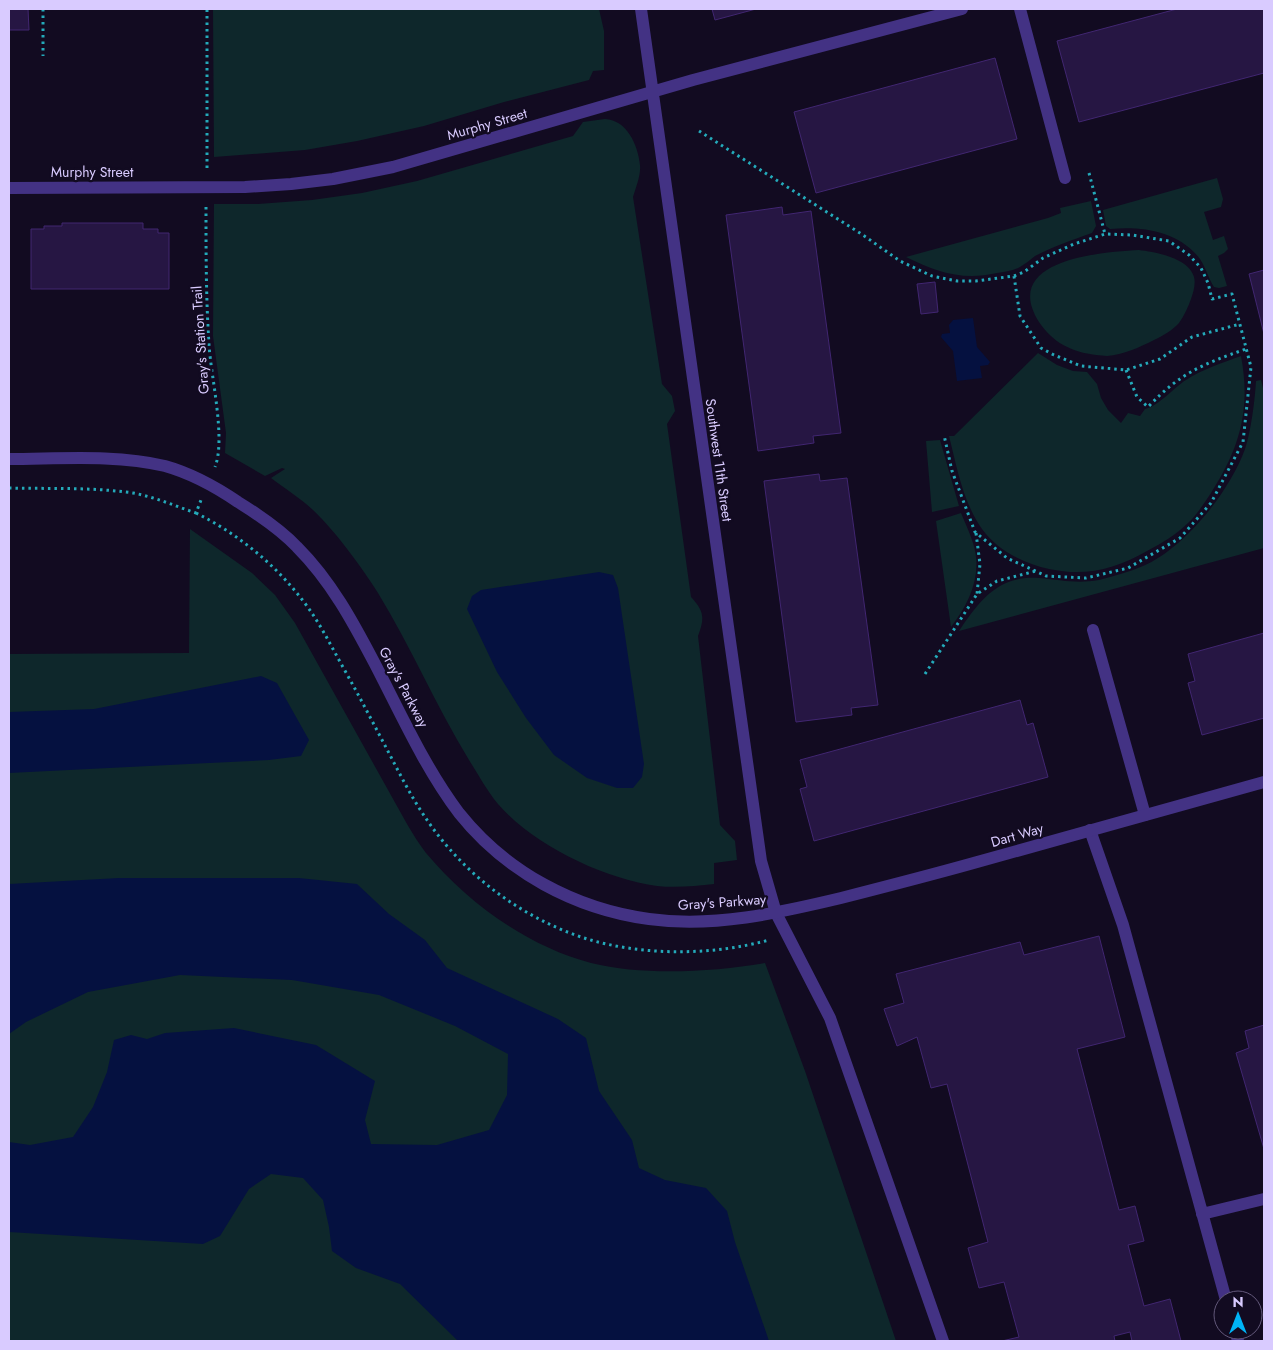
<svg xmlns="http://www.w3.org/2000/svg" width="1273" height="1350" font-family="Jost,sans-serif">
	<style>
		.green { fill: #0e272b }
		.water { fill: #051140 }
		.building { fill: #261643; stroke: #412671 }
		.lines { fill: none; stroke-linecap: round; stroke-linejoin: round }
		.path { stroke: #24aaba; stroke-width: 3; stroke-dasharray: 2.5 4; stroke-linecap: butt }
		.service { stroke: #433284; stroke-width: 12 }
		.minor { stroke: #433284; stroke-width: 12 }
		.labels { text-anchor: middle; dominant-baseline: central; stroke-width: 4.5; stroke-linejoin: round; paint-order: stroke }
		.street-label { font-size: 14px; fill: #d9cbff; stroke: #120b21 }
	</style>
	<rect width="100%" height="100%" fill="#120b21"/>
	<path class="green" d="M 213,9 L 599,9 L 604,31 L 604,70 L 593,71 L 589,80 L 504,102 L 424,126 L 357,141 L 305,150 L 214,157 Z
		M 605,119 C 627,120 638,145 640,165 C 641,175 636,187 633,197 L 662,384 L 672,396 L 675,411 L 667,424 L 691,597 C 704,611 705,618 698,636 L 720,825 L 735,841 L 737,860 L 714,863 L 714,884 C 696,886 676,888 657,886 C 604,879 533,845 498,804 C 487,791 478,774 469,760 C 436,706 411,647 378,593 C 361,566 336,532 313,510 C 300,498 284,488 271,478 L 285,469 L 282,468 L 265,476 L 225,453 L 226,433 L 213,336 L 214,204 L 258,204 L 312,200 L 362,193 L 417,181 L 573,136 L 583,122 Z
		M 1217,178 L 1223,199 L 1221,207 L 1204,212 L 1213,240 L 1224,236 L 1228,249 L 1224,253 L 1218,256 L 1227,286 L 1219,288 L 1214,287 C 1208,278 1206,268 1200,259 C 1179,231 1142,226 1110,229 L 1106,226 L 1103,210 Z
		M 1091,201 L 1096,226 L 1092,233 C 1072,240 1054,246 1035,256 C 1030,260 1025,264 1020,267 C 1013,271 1004,272 997,273 C 962,281 937,272 906,257 L 1048,218 L 1061,213 L 1060,208 Z
		M 1139,250 C 1155,252 1189,258 1194,277 C 1196,284 1193,293 1191,299 C 1188,307 1184,316 1179,323 C 1173,330 1162,336 1154,340 C 1140,347 1123,355 1107,356 C 1104,356 1100,355 1096,355 C 1072,352 1053,343 1039,322 C 1000,260 1100,252 1139,250 Z
		M 1038,353 L 1057,365 L 1073,371 L 1087,372 L 1097,384 L 1101,398 L 1108,410 L 1121,423 L 1128,413 L 1140,416 L 1145,409 C 1159,406 1173,388 1186,380 C 1203,369 1222,363 1241,356 C 1251,409 1240,448 1211,493 C 1204,503 1197,515 1188,523 C 1176,535 1162,543 1147,551 C 1115,569 1086,577 1049,569 C 1024,564 997,550 982,529 C 963,502 957,468 949,436 L 954,436 Z
		M 1261,380 L 1264,392 L 1264,548 L 959,631 C 979,601 998,575 1039,578 C 1061,580 1077,584 1099,580 C 1114,576 1129,572 1143,566 C 1185,548 1230,491 1245,449 C 1251,432 1255,399 1256,381 Z
		M 940,440 L 959,506 L 932,512 L 926,441 Z
		M 961,513 C 965,523 970,533 973,543 C 983,573 970,603 951,627 L 936,521 Z
		M 190,529 L 252,573 L 275,595 L 295,623 L 407,824 C 413,834 419,844 426,853 C 468,903 527,946 591,963 C 644,976 711,972 765,963 L 805,1071 L 896,1341 L 9,1341 L 9,654 L 189,653 Z"/>
	<path class="water" d="M 973,318 L 977,347 L 990,362 L 988,365 L 980,366 L 982,378 L 957,381 L 953,351 L 941,337 L 942,334 L 950,333 L 949,325 L 953,320 Z
		M 599,572 L 613,575 L 618,588 L 644,764 L 642,777 L 633,788 L 617,788 L 587,778 L 554,755 L 526,718 L 497,672 L 467,609 L 472,596 L 481,590 Z
		M 261,676 L 277,683 L 309,740 L 301,756 L 269,760 L 9,773 L 9,712 L 94,709 Z
		M 119,878 L 299,878 L 357,884 L 389,914 L 425,940 L 447,968 L 558,1019 L 586,1038 L 599,1091 L 632,1140 L 639,1168 L 665,1180 L 706,1188 L 727,1211 L 735,1242 L 769,1341 L 458,1341 L 400,1284 L 356,1268 L 332,1251 L 329,1227 L 323,1200 L 303,1178 L 271,1174 L 249,1189 L 220,1236 L 203,1244 L 9,1232 L 9,1142 L 30,1145 L 73,1137 L 93,1107 L 107,1072 L 114,1040 L 131,1035 L 147,1039 L 165,1033 L 234,1028 L 316,1045 L 375,1081 L 365,1120 L 371,1144 L 437,1145 L 489,1130 L 507,1095 L 508,1054 L 455,1026 L 379,995 L 292,980 L 180,975 L 88,992 L 26,1022 L 9,1034 L 9,884 Z"/>
	<path class="building" d="M 9,9 L 28,9 L 29,30 L 9,30 Z
		M 712,9 L 756,9 L 715,20 Z
		M 1177,9 L 1264,9 L 1264,73 L 1079,122 L 1057,41 Z
		M 995,58 L 1017,139 L 816,193 L 794,112 Z
		M 782,207 L 783,215 L 811,211 L 841,433 L 813,436 L 814,443 L 758,451 L 726,215 Z
		M 62,223 L 143,223 L 143,229 L 158,229 L 158,233 L 169,233 L 169,289 L 31,289 L 31,229 L 44,229 L 44,226 L 62,226 Z
		M 1264,270 L 1264,334 L 1249,274 Z
		M 935,282 L 938,312 L 921,314 L 917,284 Z
		M 819,474 L 820,481 L 847,478 L 878,705 L 851,708 L 852,715 L 796,722 L 764,481 Z
		M 1264,633 L 1264,718 L 1202,735 L 1188,683 L 1195,681 L 1188,654 Z
		M 1020,700 L 1027,725 L 1033,723 L 1048,777 L 814,841 L 800,789 L 807,787 L 800,760 Z
		M 1099,936 L 1125,1037 L 1077,1049 L 1119,1210 L 1135,1206 L 1144,1241 L 1128,1245 L 1144,1306 L 1170,1299 L 1181,1341 L 1132,1341 L 1130,1332 L 1114,1336 L 1115,1341 L 1002,1341 L 1019,1337 L 1004,1282 L 979,1288 L 968,1248 L 988,1242 L 947,1084 L 931,1088 L 917,1037 L 897,1046 L 884,1009 L 904,1003 L 896,974 L 1020,942 L 1024,955 Z
		M 1264,1025 L 1264,1149 L 1236,1053 L 1249,1048 L 1245,1031 Z"/>
	<g class="lines">
		<path class="path" d="M 43,9 L 43,56
			M 699,131 L 863,235 L 900,261 L 932,276 L 957,281 L 976,281 L 1014,276 L 1024,272 L 1043,258 L 1074,244 L 1105,234 L 1132,235 L 1169,241 L 1189,255 L 1201,268 L 1208,283 L 1212,299 L 1232,294 L 1251,367 L 1243,442 L 1211,503 L 1180,538 L 1128,568 L 1086,578 L 1046,576 L 1007,558 L 975,532 L 952,471 L 944,435
			M 207,168 L 207,9
			M 1089,173 L 1105,234
			M 206,207 C 206,253 206,299 209,345 C 211,377 226,439 215,467
			M 1014,276 L 1020,316 L 1041,348 L 1054,355 L 1081,366 L 1126,370 L 1160,359 L 1192,337 L 1240,324
			M 1126,370 L 1137,397 L 1148,407 C 1180,373 1203,364 1246,349
			M 9,488 C 50,489 92,487 133,493 C 155,497 175,506 196,513 L 201,500
			M 196,513 C 238,534 275,564 304,602 C 320,623 331,646 344,669 C 357,692 369,715 381,738 C 395,764 408,792 425,817 C 462,873 520,917 584,938 C 641,956 711,956 769,940
			M 976,533 L 980,564 L 977,594
			M 925,674 L 977,594 L 997,581 L 1036,571"/>
		<path class="service" d="M 1020,9 L 1065,178
			M 1093,630 L 1145,815
			M 1090,830 L 1123,925 L 1226,1300
			M 776,913 L 830,1018 L 943,1341
			M 1202,1214 L 1264,1199
			M 1235,1330 L 1238,1341"/>
		<path class="minor" d="M 641,9 L 761,861 L 776,913
			M 9,188 L 245,187 L 291,184 L 333,179 L 393,167 L 693,80 L 962,9
			M 9,459 C 58,459 116,454 165,466 C 190,473 216,487 238,502 C 259,515 280,529 297,547 C 331,581 353,622 375,664 C 401,714 425,768 459,813 C 506,872 575,909 649,919 C 714,928 778,913 841,898 C 884,887 927,876 970,864 C 1068,837 1166,809 1264,782"/>
	</g>
	<g class="labels">
		<g class="street-label">
			<text transform="translate(487 124) rotate(-16)">Murphy Street</text>
			<text x="92" y="172">Murphy Street</text>
			<text transform="translate(200 340) rotate(-94)">Gray's Station Trail</text>
			<text transform="translate(719 460) rotate(82)">Southwest 11th Street</text>
			<text transform="translate(404 687) rotate(62)">Gray's Parkway</text>
			<text transform="translate(1017 835) rotate(-16)">Dart Way</text>
			<text transform="translate(722 902) rotate(-4)">Gray's Parkway</text>
		</g>
	</g>
	<rect width="1273" height="1350" fill="none" stroke="#d9cbff" stroke-width="20"/>
	<g transform="translate(1238 1315)"><circle r="24" fill="#120b21" stroke="#62587a"/>
	<path d="M0-4L9 19L0 12L-9 19Z" fill="#00b4f6"/>
	<text y="-8" font-size="14" font-weight="bold" text-anchor="middle" fill="#d9cbff">N</text>
	</g>
</svg>
